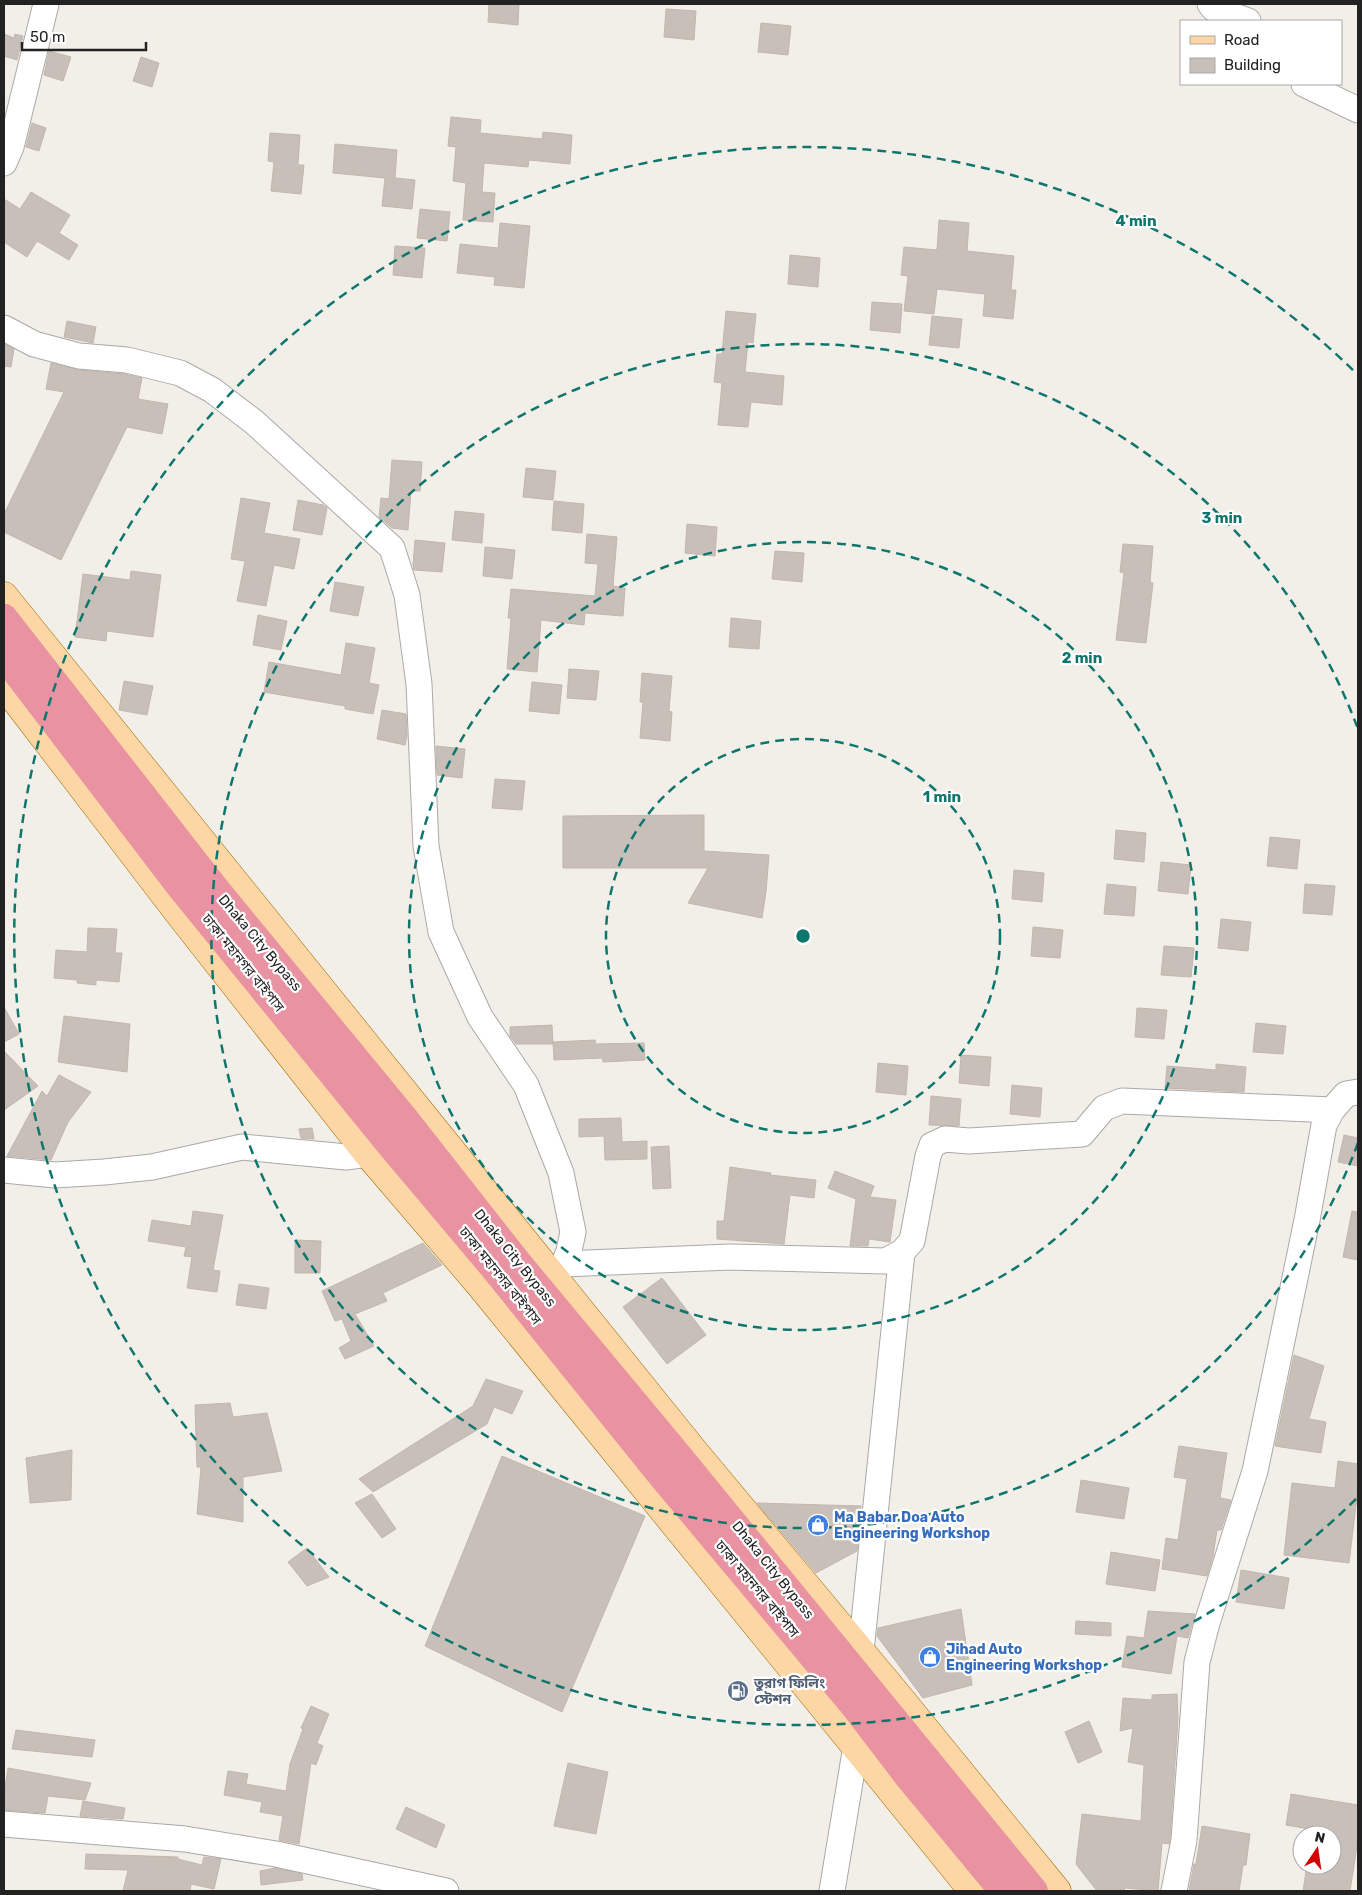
<svg xmlns="http://www.w3.org/2000/svg" width="1362" height="1895" font-family="Rubik,'Noto Sans Bengali',sans-serif">
	<style>
		.building { fill: #c7bfb8; stroke: #c4b6ab }
		.lines { fill: none; stroke-linecap: round; stroke-linejoin: round }
		.minor-casing { stroke: #a9a9a9; stroke-width: 27 }
		.major-casing { stroke: #a06b00; stroke-width: 29 }
		.highway-casing { stroke: #dc2a67; stroke-width: 29 }
		.minor { stroke: #fff; stroke-width: 25 }
		.major { stroke: #fcd6a4; stroke-width: 28 }
		.highway { stroke: #e892a2; stroke-width: 28 }
		.ring { fill: none; stroke: #0f766e; stroke-width: 2.5; stroke-dasharray: 9 6 }
		.labels { text-anchor: middle; dominant-baseline: central; stroke-width: 4.5; stroke-linejoin: round; paint-order: stroke }
		.street-label { font-size: 14px; fill: #222; stroke: #fff }
		.shop-label { font-size: 14px; font-weight: bold; fill: #366cbe; stroke: #fff; text-anchor: start }
		.service-label { font-size: 14px; font-weight: bold; fill: #4e5e75; stroke: #fff; text-anchor: start }
		.centre { fill: #0f766e; stroke: #fff; stroke-width: 2.5 }
		.ring-label { font-size: 15px; text-anchor: middle; font-weight: bold; fill: #0f766e; stroke: #fff; stroke-width: 4.5; stroke-linejoin: round; paint-order: stroke }
	</style>
	<rect width="100%" height="100%" fill="#f2efe9"/>
	<path class="building" d="M 489,4 L 519,4 L 518,25 L 488,22 Z
		M 666,9 L 696,11 L 694,40 L 664,37 Z
		M 761,23 L 791,26 L 788,55 L 758,52 Z
		M 4,34 L 14,38 L 15,34 L 23,36 L 17,60 L 4,56 Z
		M 49,51 L 71,57 L 63,81 L 44,75 Z
		M 141,57 L 159,63 L 152,87 L 133,81 Z
		M 451,117 L 481,120 L 480,133 L 542,139 L 543,132 L 572,135 L 570,164 L 529,160 L 528,167 L 484,163 L 482,192 L 495,193 L 493,222 L 463,220 L 466,183 L 453,181 L 456,147 L 448,146 Z
		M 32,123 L 46,128 L 39,151 L 26,147 Z
		M 270,133 L 300,135 L 298,165 L 304,165 L 301,194 L 271,191 L 274,162 L 268,161 Z
		M 335,144 L 397,150 L 395,178 L 415,180 L 412,209 L 382,206 L 385,178 L 333,173 Z
		M 31,192 L 70,215 L 59,233 L 78,245 L 69,260 L 37,241 L 27,257 L 4,242 L 4,199 L 20,209 Z
		M 420,209 L 450,212 L 447,241 L 417,238 Z
		M 939,220 L 969,223 L 967,251 L 1014,256 L 1011,290 L 1016,290 L 1013,319 L 983,316 L 985,294 L 937,289 L 934,314 L 904,311 L 908,276 L 901,275 L 904,247 L 937,250 Z
		M 500,223 L 530,226 L 524,288 L 494,285 L 495,277 L 457,273 L 460,244 L 498,248 Z
		M 395,246 L 425,248 L 422,278 L 393,275 Z
		M 790,255 L 820,258 L 818,287 L 788,284 Z
		M 872,302 L 902,304 L 900,333 L 870,330 Z
		M 726,311 L 756,314 L 753,343 L 748,342 L 745,372 L 784,376 L 782,405 L 751,402 L 748,427 L 718,425 L 722,383 L 714,382 L 717,354 L 722,354 Z
		M 932,316 L 962,319 L 959,348 L 929,345 Z
		M 67,321 L 96,327 L 93,343 L 64,337 Z
		M 4,344 L 14,349 L 11,367 L 4,366 Z
		M 51,363 L 78,370 L 125,374 L 142,378 L 138,399 L 168,404 L 162,434 L 127,427 L 61,560 L 4,532 L 4,514 L 64,392 L 46,389 Z
		M 392,460 L 422,462 L 420,491 L 411,491 L 408,530 L 392,528 L 379,517 L 381,498 L 389,499 Z
		M 526,468 L 556,471 L 553,500 L 523,497 Z
		M 241,498 L 270,503 L 264,533 L 300,539 L 294,569 L 274,565 L 266,606 L 237,601 L 245,561 L 231,559 Z
		M 298,500 L 323,505 L 327,508 L 322,535 L 293,530 Z
		M 554,501 L 584,504 L 582,533 L 552,530 Z
		M 455,511 L 484,514 L 482,543 L 452,540 Z
		M 687,524 L 717,527 L 715,556 L 685,553 Z
		M 587,534 L 617,537 L 613,586 L 625,588 L 623,616 L 585,613 L 584,625 L 541,620 L 537,672 L 507,669 L 511,618 L 508,618 L 511,589 L 595,596 L 598,564 L 585,563 Z
		M 415,540 L 445,543 L 442,572 L 414,570 L 413,565 Z
		M 1123,544 L 1153,546 L 1150,582 L 1153,583 L 1146,643 L 1116,640 L 1124,573 L 1120,572 Z
		M 485,547 L 515,550 L 512,579 L 483,576 Z
		M 775,551 L 804,553 L 802,582 L 772,579 Z
		M 131,571 L 161,575 L 153,637 L 107,631 L 106,641 L 75,637 L 83,574 L 130,580 Z
		M 335,582 L 364,587 L 358,616 L 330,611 Z
		M 258,615 L 287,621 L 281,650 L 253,645 Z
		M 731,618 L 761,621 L 759,649 L 729,647 Z
		M 346,643 L 375,648 L 369,683 L 379,685 L 373,714 L 345,709 L 345,706 L 264,692 L 269,662 L 341,675 Z
		M 569,669 L 599,671 L 596,700 L 567,698 Z
		M 642,673 L 672,676 L 669,711 L 672,712 L 670,741 L 640,738 L 643,702 L 640,702 Z
		M 124,681 L 153,686 L 147,715 L 119,710 Z
		M 532,682 L 562,685 L 559,714 L 529,711 Z
		M 382,710 L 406,714 L 407,736 L 405,745 L 377,739 Z
		M 436,746 L 465,749 L 462,778 L 437,775 Z
		M 495,779 L 525,781 L 522,810 L 492,808 Z
		M 704,815 L 704,851 L 769,855 L 766,892 L 762,918 L 688,903 L 708,868 L 563,868 L 563,816 Z
		M 1116,830 L 1146,833 L 1144,862 L 1114,859 Z
		M 1270,837 L 1300,840 L 1297,869 L 1267,866 Z
		M 1161,862 L 1191,865 L 1188,894 L 1158,891 Z
		M 1014,870 L 1044,873 L 1042,902 L 1012,899 Z
		M 1107,884 L 1136,887 L 1134,916 L 1104,914 Z
		M 1305,884 L 1335,886 L 1332,915 L 1303,913 Z
		M 1221,919 L 1251,922 L 1248,951 L 1218,948 Z
		M 1033,927 L 1063,930 L 1060,958 L 1031,956 Z
		M 88,928 L 117,929 L 115,953 L 122,953 L 119,982 L 96,980 L 96,985 L 77,983 L 77,980 L 54,978 L 56,950 L 87,952 Z
		M 1164,946 L 1194,948 L 1191,977 L 1161,975 Z
		M 4,1007 L 19,1034 L 4,1042 Z
		M 1137,1008 L 1167,1010 L 1164,1039 L 1135,1037 Z
		M 64,1016 L 130,1024 L 127,1072 L 58,1062 Z
		M 1256,1023 L 1286,1026 L 1283,1054 L 1253,1052 Z
		M 552,1025 L 553,1044 L 516,1044 L 510,1036 L 510,1027 Z
		M 595,1040 L 596,1044 L 644,1043 L 645,1060 L 603,1062 L 602,1058 L 554,1060 L 553,1042 Z
		M 4,1051 L 38,1086 L 4,1110 Z
		M 961,1055 L 991,1057 L 989,1086 L 959,1083 Z
		M 878,1063 L 908,1066 L 906,1095 L 876,1092 Z
		M 1216,1064 L 1246,1067 L 1244,1092 L 1165,1088 L 1167,1066 L 1216,1070 Z
		M 59,1075 L 91,1092 L 68,1122 L 51,1160 L 7,1156 L 42,1091 L 47,1096 Z
		M 1012,1085 L 1042,1088 L 1040,1117 L 1010,1114 Z
		M 931,1096 L 961,1099 L 959,1126 L 929,1125 Z
		M 621,1118 L 622,1142 L 647,1141 L 647,1159 L 605,1160 L 604,1136 L 579,1137 L 579,1119 Z
		M 312,1128 L 314,1139 L 301,1138 L 299,1129 Z
		M 1344,1135 L 1358,1138 L 1358,1166 L 1338,1162 Z
		M 669,1146 L 671,1188 L 653,1189 L 651,1147 Z
		M 730,1167 L 771,1173 L 770,1175 L 816,1180 L 814,1198 L 790,1195 L 784,1244 L 717,1239 L 717,1221 L 724,1221 Z
		M 835,1171 L 874,1186 L 870,1197 L 896,1200 L 890,1242 L 869,1239 L 868,1246 L 850,1246 L 856,1199 L 828,1188 Z
		M 193,1211 L 223,1215 L 213,1270 L 220,1271 L 217,1292 L 187,1288 L 192,1257 L 184,1256 L 186,1247 L 148,1241 L 152,1220 L 191,1226 Z
		M 1352,1211 L 1358,1212 L 1358,1260 L 1343,1257 Z
		M 295,1240 L 321,1241 L 320,1273 L 295,1273 Z
		M 423,1243 L 442,1265 L 383,1293 L 387,1301 L 355,1314 L 374,1346 L 345,1359 L 339,1348 L 351,1341 L 342,1319 L 335,1321 L 322,1291 Z
		M 662,1278 L 706,1335 L 667,1364 L 623,1307 Z
		M 239,1284 L 269,1288 L 266,1309 L 236,1305 Z
		M 1294,1355 L 1324,1366 L 1309,1419 L 1326,1422 L 1321,1453 L 1275,1446 Z
		M 486,1379 L 523,1391 L 512,1414 L 494,1407 L 487,1424 L 373,1492 L 359,1479 L 473,1406 Z
		M 230,1403 L 233,1417 L 267,1413 L 282,1471 L 243,1477 L 243,1522 L 197,1514 L 201,1467 L 197,1467 L 195,1405 Z
		M 1179,1446 L 1227,1453 L 1220,1498 L 1231,1500 L 1221,1530 L 1217,1530 L 1213,1556 L 1207,1576 L 1162,1569 L 1166,1538 L 1178,1540 L 1187,1479 L 1174,1477 Z
		M 72,1450 L 71,1500 L 30,1503 L 26,1458 Z
		M 502,1456 L 645,1516 L 562,1712 L 425,1646 Z
		M 1338,1461 L 1358,1464 L 1358,1489 L 1349,1563 L 1284,1555 L 1292,1483 L 1335,1488 Z
		M 1081,1480 L 1129,1488 L 1124,1519 L 1076,1512 Z
		M 372,1494 L 396,1529 L 382,1538 L 355,1503 Z
		M 757,1503 L 861,1506 L 857,1551 L 816,1573 Z
		M 307,1548 L 329,1577 L 307,1586 L 288,1562 Z
		M 1111,1552 L 1160,1560 L 1155,1591 L 1106,1584 Z
		M 1241,1570 L 1289,1578 L 1284,1609 L 1236,1602 Z
		M 961,1609 L 972,1685 L 923,1698 L 877,1636 L 878,1628 Z
		M 1148,1611 L 1195,1614 L 1188,1638 L 1177,1636 L 1171,1674 L 1122,1667 L 1127,1636 L 1144,1638 Z
		M 1076,1621 L 1111,1623 L 1111,1636 L 1075,1634 Z
		M 1177,1694 L 1178,1718 L 1170,1838 L 1169,1844 L 1162,1843 L 1158,1891 L 1125,1888 L 1124,1891 L 1097,1891 L 1076,1864 L 1082,1814 L 1141,1821 L 1144,1765 L 1128,1762 L 1133,1728 L 1120,1731 L 1123,1698 L 1152,1700 L 1152,1695 Z
		M 311,1706 L 329,1714 L 317,1743 L 323,1746 L 316,1765 L 311,1763 L 299,1844 L 279,1840 L 283,1816 L 260,1812 L 262,1802 L 224,1795 L 228,1771 L 248,1774 L 246,1784 L 286,1791 L 290,1764 L 303,1729 L 301,1728 Z
		M 1089,1721 L 1102,1752 L 1078,1763 L 1065,1732 Z
		M 16,1730 L 95,1740 L 92,1757 L 12,1749 Z
		M 568,1763 L 608,1772 L 596,1834 L 554,1826 Z
		M 8,1768 L 91,1783 L 85,1800 L 48,1796 L 45,1813 L 4,1810 L 4,1794 Z
		M 1291,1794 L 1358,1805 L 1358,1840 L 1350,1891 L 1303,1891 L 1307,1865 L 1332,1865 L 1332,1833 L 1286,1825 Z
		M 83,1801 L 125,1808 L 123,1819 L 80,1816 Z
		M 406,1807 L 445,1825 L 436,1848 L 396,1829 Z
		M 1202,1826 L 1250,1834 L 1246,1865 L 1243,1865 L 1239,1891 L 1189,1891 L 1194,1864 L 1196,1864 Z
		M 86,1854 L 178,1857 L 178,1859 L 202,1865 L 204,1857 L 221,1859 L 214,1889 L 191,1884 L 190,1891 L 123,1891 L 128,1870 L 85,1869 Z
		M 275,1868 L 302,1874 L 303,1880 L 261,1885 L 260,1871 Z"/>
	<g class="lines">
		<g class="minor-casing">
			<path id="minor" d="M 1210,4 L 1213,8 L 1248,21
				M 1304,84 L 1358,110
				M 4,163 L 11,147 L 46,4
				M 4,328 L 34,344 L 79,356 L 127,360 L 180,373 L 212,390 L 254,422 L 392,548 L 407,595 L 419,684 L 426,846 L 441,932 L 480,1017 L 526,1085 L 561,1173 L 573,1232 L 569,1251 L 564,1264 L 553,1274
				M 4,1170 L 55,1175 L 104,1172 L 152,1167 L 242,1147 L 346,1157 L 368,1154
				M 564,1264 L 730,1257 L 886,1261 L 902,1252 L 912,1241 L 928,1156 L 932,1145 L 945,1139 L 969,1141 L 1082,1134 L 1104,1108 L 1122,1101 L 1332,1110
				M 861,1651 L 902,1252
				M 4,1824 L 185,1839 L 276,1854 L 446,1891
				M 832,1891 L 856,1746
				M 1174,1891 L 1184,1840 L 1197,1662 L 1207,1623 L 1255,1471 L 1307,1220 L 1324,1125 L 1332,1110 L 1346,1094 L 1358,1092"/>
		</g>
		<g class="major-casing">
			<path id="major" d="M 4,596 L 693,1450 L 899,1697 L 1057,1891
				M 4,685 L 177,911 L 368,1154 L 480,1285 L 973,1891"/>
		</g>
		<g class="highway-casing">
			<path id="highway" d="M 4,618 L 218,892 L 404,1118 L 518,1263 L 676,1453 L 1034,1891
				M 4,656 L 182,889 L 392,1147 L 494,1268 L 661,1475 L 856,1708 L 907,1775 L 1003,1891"/>
		</g>
		<use href="#minor" class="minor"/>
		<use href="#major" class="major"/>
		<use href="#highway" class="highway"/>
	</g>
	<g class="ring">
		<circle cx="803" cy="936" r="197"/>
		<circle cx="803" cy="936" r="394"/>
		<path d="M1358 1143A592 592 0 1 1 1358 729"/>
		<path d="M1356 1499A789 789 0 1 1 1356 373"/>
	</g>
	<defs>
		<g id="shop-disc" transform="scale(1.125)"><circle r="9.5" fill="#3f7fe0" stroke="#fff"/><path d="M-5-2.5h2.3a2.7 3.5 0 0 1 5.4 0H5L5.5 6h-11ZM-1.5-2.5h3a1.5 2.3 0 0 0-3 0Z" fill="#fff"/></g>
		<g id="fuel-disc" transform="scale(1.125)"><circle r="9.5" fill="#5c6f8a" stroke="#fff"/><path d="M-5.5-6h7V0h2V4h1.3V-2.5L3-4.5l.8-.8L6-3V5H2.5V1h-1V6h-7ZM-4.2-4.7v3.2H.2V-4.7Z" fill="#fff"/></g>
	</defs>
	<g fill-rule="evenodd">
		<use href="#shop-disc" x="818" y="1525"/>
		<use href="#shop-disc" x="930" y="1657"/>
		<use href="#fuel-disc" x="738" y="1691"/>
	</g>
	<g class="labels">
		<g class="street-label">
			<text transform="translate(260 943) rotate(50)">Dhaka City Bypass</text>
			<text transform="translate(243 963) rotate(51)">ঢাকা মহানগর বাইপাস</text>
			<text transform="translate(515 1258) rotate(51)">Dhaka City Bypass</text>
			<text transform="translate(500 1276) rotate(51)">ঢাকা মহানগর বাইপাস</text>
			<text transform="translate(773 1570) rotate(51)">Dhaka City Bypass</text>
			<text transform="translate(757 1589) rotate(50)">ঢাকা মহানগর বাইপাস</text>
		</g>
		<g class="shop-label">
			<text x="834" y="1517">Ma Babar Doa Auto<tspan x="834" dy="16">Engineering Workshop</tspan></text>
			<text x="946" y="1649">Jihad Auto<tspan x="946" dy="16">Engineering Workshop</tspan></text>
		</g>
		<g class="service-label">
			<text x="754" y="1683">তুরাগ ফিলিং<tspan x="754" dy="16">স্টেশন</tspan></text>
		</g>
	</g>
	<circle cx="803" cy="936" r="8" class="centre"/>
	<g class="ring-label">
		<text x="1136" y="226">4 min</text>
		<text x="1222" y="523">3 min</text>
		<text x="1082" y="663">2 min</text>
		<text x="942" y="802">1 min</text>
	</g>
	<rect width="1362" height="1895" fill="none" stroke="#222222" stroke-width="10"/>
	<rect x="1180" y="20" width="162" height="65" fill="#ffffff" stroke="#a7a7a7"/>
	<rect x="1190" y="36" width="25" height="8" fill="#fcd6a4" stroke="#a7a7a7"/>
	<text x="1224" y="45" font-size="15" fill="#222222">Road</text>
	<rect x="1190" y="58" width="25" height="15" fill="#c7bfb8" stroke="#a7a7a7"/>
	<text x="1224" y="70" font-size="15" fill="#222222">Building</text>
	<g transform="translate(1317 1850) rotate(13)"><circle r="24" fill="#ffffff" stroke="#a7a7a7"/>
	<path d="M0-4L9 19L0 12L-9 19Z" fill="#d40000"/>
	<text y="-8" font-size="14" font-weight="bold" text-anchor="middle" fill="#222222">N</text>
	</g>
	<path d="M22 42v8h124v-8" fill="none" stroke="#222222" stroke-width="2.5"/>
	<text x="30" y="42" font-size="15" fill="#222222" stroke="#ffffff" stroke-width="4" paint-order="stroke">50 m</text>
</svg>
